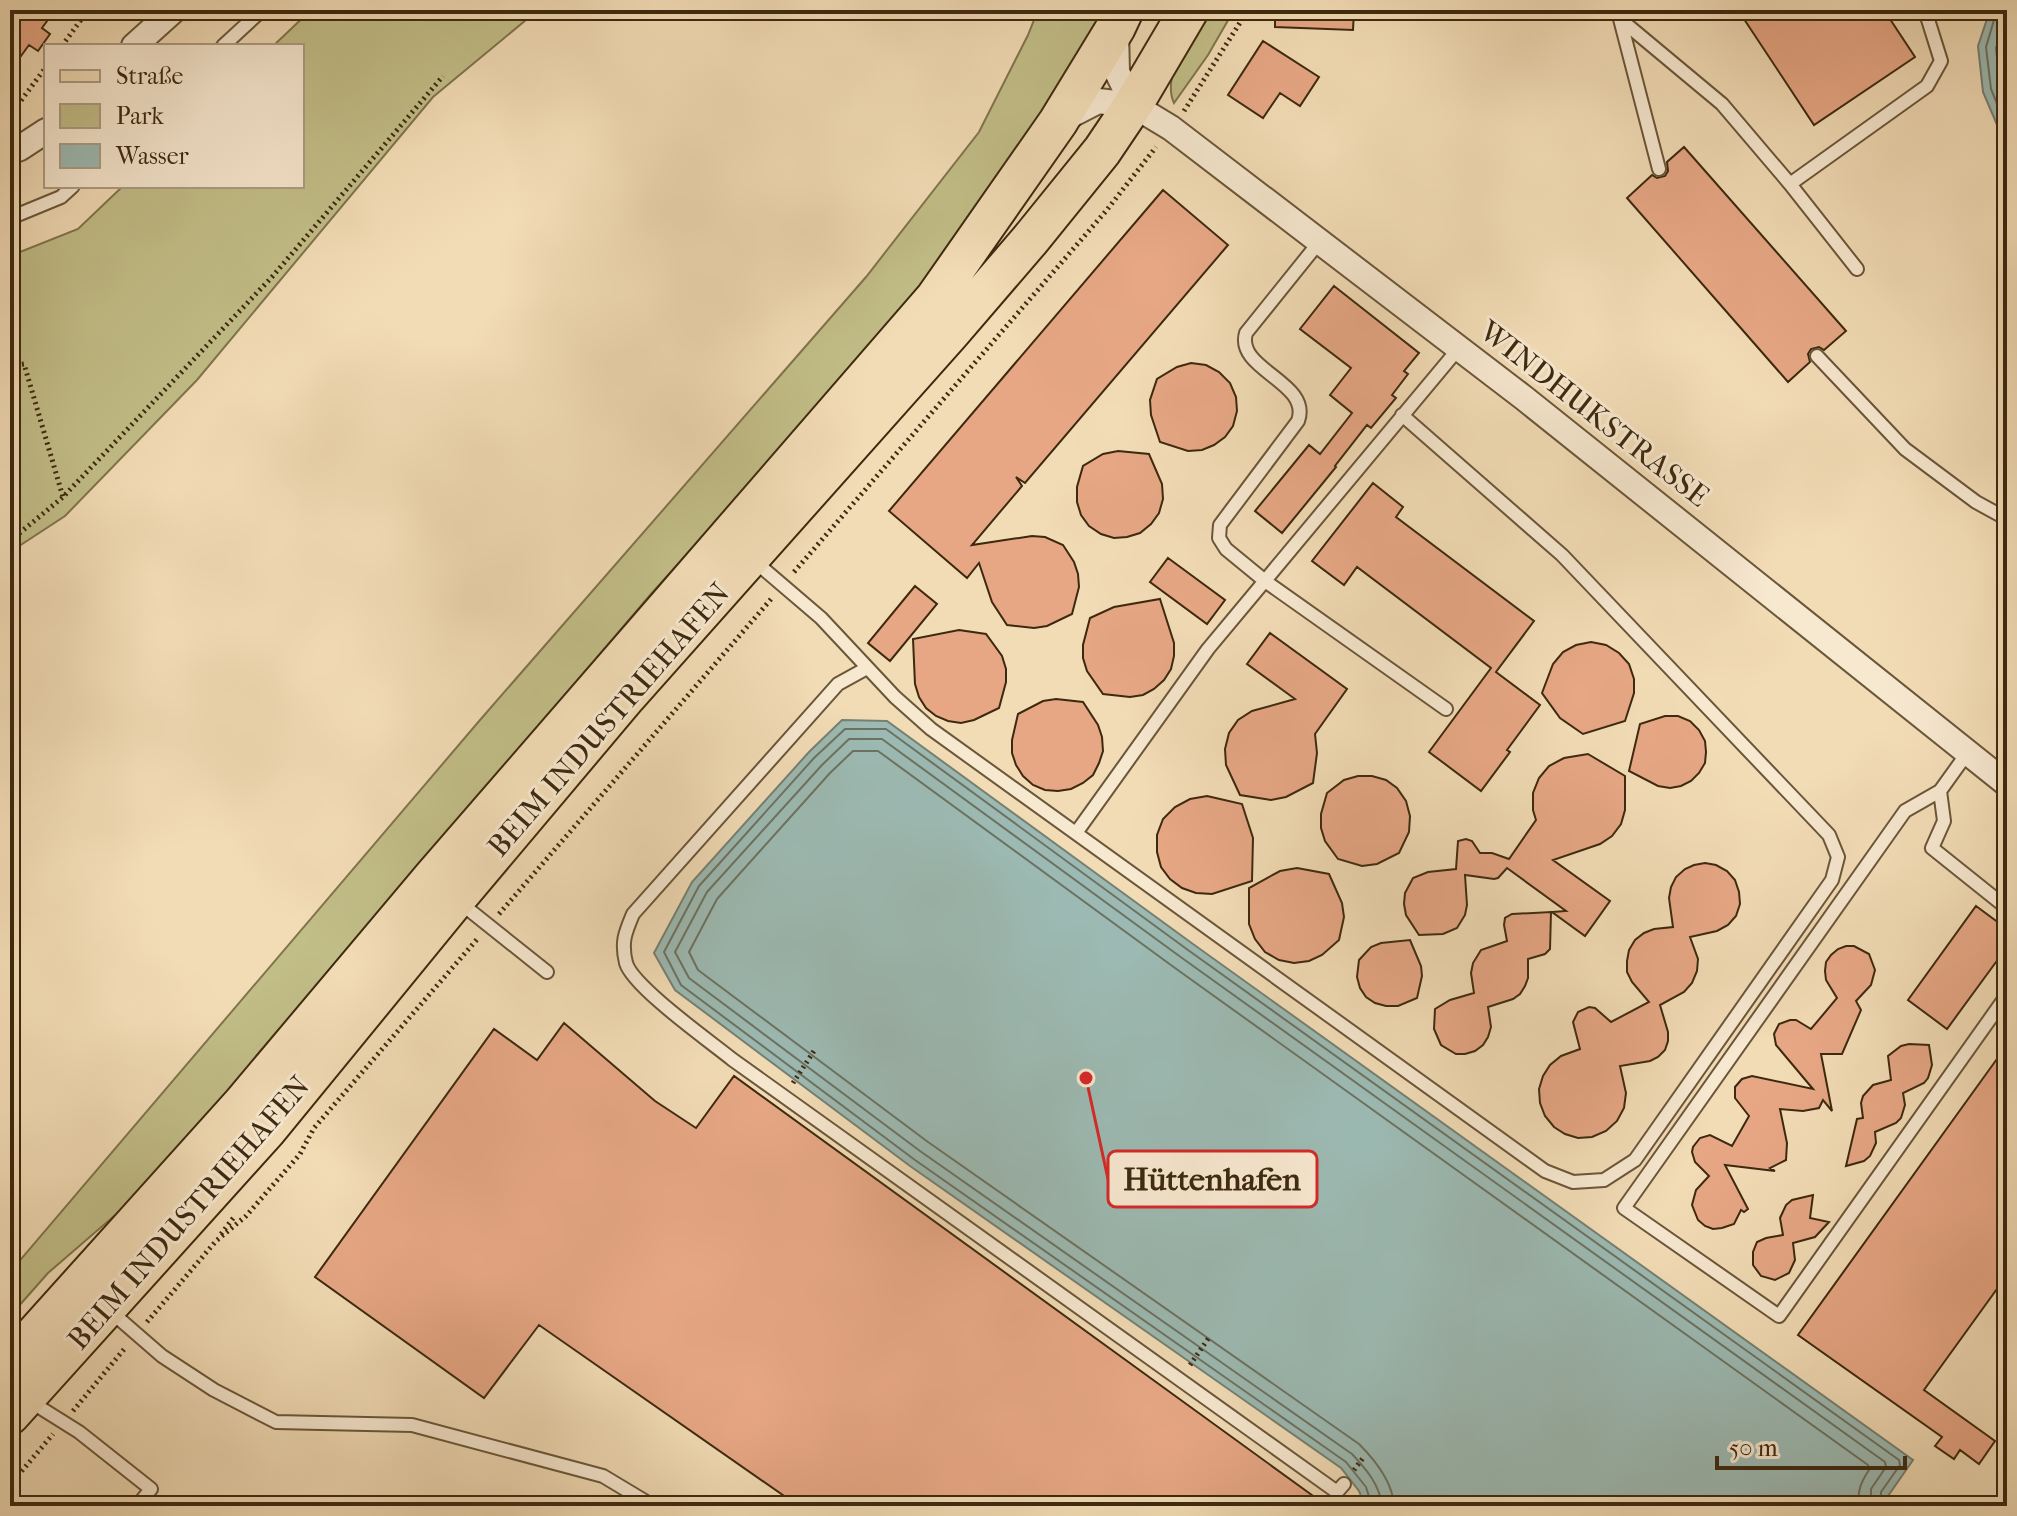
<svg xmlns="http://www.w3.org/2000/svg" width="2017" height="1516" font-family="'IM FELL French Canon',serif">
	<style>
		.green { fill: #c2be88; stroke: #80744c; stroke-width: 2 }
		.water { fill: #9cbab3; stroke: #768071; stroke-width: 2 }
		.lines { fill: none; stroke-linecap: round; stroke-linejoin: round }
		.shore { stroke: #6c7261; stroke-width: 2 }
		.building { fill: #e7a785; stroke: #3d290f; stroke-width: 2 }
		.service-casing { stroke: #6a5639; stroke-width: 16 }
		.minor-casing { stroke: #6a5639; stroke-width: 28 }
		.primary-casing { stroke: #3d290f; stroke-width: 42 }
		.path { stroke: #3d290f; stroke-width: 5; stroke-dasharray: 2 4; stroke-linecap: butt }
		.service { stroke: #f7e8d0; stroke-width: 12 }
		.minor { stroke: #f7e8d0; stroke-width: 24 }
		.primary { stroke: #f2dcb6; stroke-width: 38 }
		.labels { text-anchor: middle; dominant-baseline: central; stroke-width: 6; stroke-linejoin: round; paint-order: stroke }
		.street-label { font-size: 30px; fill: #3d290f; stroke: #f7e8d0 }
		.leader { fill: none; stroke: #d62828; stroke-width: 3 }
		.callout-dot { fill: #d62828; stroke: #f7e8d0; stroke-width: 3 }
		.callout { fill: #f7e8d0; stroke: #d62828; stroke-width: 3 }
		.callout-label { font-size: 32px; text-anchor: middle; font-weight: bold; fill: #3d290f }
	</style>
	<rect width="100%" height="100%" fill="#f2dcb6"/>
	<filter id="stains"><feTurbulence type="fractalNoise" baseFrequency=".0025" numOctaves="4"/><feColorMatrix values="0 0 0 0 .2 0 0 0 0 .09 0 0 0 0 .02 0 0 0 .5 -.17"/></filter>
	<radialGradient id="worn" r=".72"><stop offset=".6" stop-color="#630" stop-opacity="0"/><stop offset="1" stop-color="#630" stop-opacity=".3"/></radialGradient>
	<path class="green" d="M 311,10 L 538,10 L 433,97 L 197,380 L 65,516 L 10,552 L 10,256 L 78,229 L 123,186 L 302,186 L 302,46 L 273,46 Z
		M 1038,10 L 1109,10 L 978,211 L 906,303 L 806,422 L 651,594 L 118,1220 L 114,1216 L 48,1273 L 10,1316 L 10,1272 L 480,720 L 866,277 L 979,132 L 1028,35 Z
		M 1204,10 L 1234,10 L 1208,55 L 1174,103 C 1161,75 1191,35 1204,10 Z"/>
	<path class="water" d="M 1990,10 L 2007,10 L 2007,148 L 1983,92 L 1978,46 Z
		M 842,720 L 887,721 L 1193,944 L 1913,1460 L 1888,1496 L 1889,1506 L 1365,1506 L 1359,1491 L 1341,1468 L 910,1166 L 675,990 L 654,953 L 692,882 L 809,752 Z"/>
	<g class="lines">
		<path class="shore" d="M 1997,10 L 1986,47 L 1991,89 L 2007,128
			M 2007,16 L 1996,48 L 2000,87 L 2007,102
			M 1372,1506 L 1366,1487 L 1346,1462 L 915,1160 L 681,985 L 664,952 L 699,886 L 814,758 L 845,729 L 886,729 L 1188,950 L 1899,1460 L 1900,1465 L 1881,1492 L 1881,1506
			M 1382,1506 C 1380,1485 1366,1469 1352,1454 L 920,1151 L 689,978 L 675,952 L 707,892 L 822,765 L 849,739 L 882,739 L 1182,958 L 1885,1462 L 1886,1467 L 1871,1489 L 1871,1506
			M 1394,1506 C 1393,1482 1376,1461 1359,1444 L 928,1142 L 698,970 L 689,952 L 717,899 L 830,773 L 853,751 L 878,751 L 1175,968 L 1868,1465 L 1869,1470 C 1861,1482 1857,1491 1859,1506"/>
	</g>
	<path class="building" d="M 10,10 L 55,10 L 42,28 L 50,34 L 38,51 L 29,45 L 10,71 Z
		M 1275,10 L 1354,10 L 1353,30 L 1275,27 Z
		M 1738,10 L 1884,10 L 1915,57 L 1814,125 Z
		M 1263,41 L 1319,77 L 1300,106 L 1280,93 L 1263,118 L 1228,95 Z
		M 1684,147 L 1846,331 L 1824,350 L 1819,347 L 1811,349 L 1808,354 L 1810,362 L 1788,382 L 1627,198 L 1652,175 L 1657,178 L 1665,176 L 1668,171 L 1667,162 Z
		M 1163,190 L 1228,245 L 1025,483 L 1016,477 L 1022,486 L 972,545 L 1032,536 L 1045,537 L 1063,545 L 1074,562 L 1078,574 L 1079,587 L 1072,614 L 1047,626 L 1034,628 L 1007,625 L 992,602 L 979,563 L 967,578 L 889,511 Z
		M 1334,286 L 1419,353 L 1404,371 L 1408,374 L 1392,395 L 1396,398 L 1371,428 L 1367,425 L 1335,466 L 1336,467 L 1282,533 L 1255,511 L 1309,445 L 1320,454 L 1352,413 L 1330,395 L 1351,368 L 1300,329 Z
		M 1191,363 L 1206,365 L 1219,372 L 1230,383 L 1236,397 L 1237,411 L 1233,426 L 1225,437 L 1214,445 L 1202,450 L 1188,451 L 1160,442 L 1151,415 L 1150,400 L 1157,379 L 1177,367 Z
		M 1118,451 L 1149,454 L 1162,484 L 1163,499 L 1159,513 L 1151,524 L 1140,533 L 1127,537 L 1114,538 L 1101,534 L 1089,526 L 1081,515 L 1077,502 L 1077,487 L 1083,466 L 1103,454 Z
		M 1373,483 L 1403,507 L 1396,517 L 1534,621 L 1496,672 L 1540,705 L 1507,750 L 1510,752 L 1481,791 L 1429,752 L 1491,668 L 1357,567 L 1344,585 L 1312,561 Z
		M 1168,558 L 1225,600 L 1207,624 L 1150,582 Z
		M 915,586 L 937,604 L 890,661 L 868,643 Z
		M 1160,599 L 1174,643 L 1174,656 L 1171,669 L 1164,680 L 1154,689 L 1143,695 L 1130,697 L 1103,694 L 1087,671 L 1083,658 L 1083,645 L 1090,618 L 1114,607 Z
		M 959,630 L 986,634 L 1002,656 L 1006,669 L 1006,682 L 999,708 L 974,720 L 961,723 L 948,721 L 936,716 L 926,708 L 919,697 L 915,684 L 913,639 Z
		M 1270,633 L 1347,689 L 1315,734 L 1317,753 L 1313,783 L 1286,797 L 1271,800 L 1240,795 L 1226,765 L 1225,749 L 1229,733 L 1238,720 L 1252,711 L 1295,699 L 1247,664 Z
		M 1591,642 L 1606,645 L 1619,653 L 1629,664 L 1634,679 L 1634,693 L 1625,721 L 1583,734 L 1560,718 L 1542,693 L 1553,664 L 1563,652 L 1576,645 Z
		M 1056,699 L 1083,702 L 1098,725 L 1102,737 L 1103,751 L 1099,763 L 1093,775 L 1083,783 L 1071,789 L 1058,791 L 1045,790 L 1033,785 L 1023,776 L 1016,765 L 1012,753 L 1012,740 L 1018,714 L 1043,701 Z
		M 1665,716 L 1678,716 L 1690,721 L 1699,730 L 1705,741 L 1706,752 L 1705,763 L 1699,773 L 1691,781 L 1681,786 L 1670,788 L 1658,786 L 1629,771 L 1640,724 Z
		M 1588,754 L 1625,776 L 1625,810 L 1621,824 L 1612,836 L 1600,844 L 1553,860 L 1610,901 L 1585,936 L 1552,912 L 1566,911 L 1507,868 L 1498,878 L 1494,879 L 1465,875 L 1467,905 L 1465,915 L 1457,928 L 1443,934 L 1419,935 L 1406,915 L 1404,904 L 1405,893 L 1413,878 L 1428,872 L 1456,869 L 1458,841 L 1466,839 L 1472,841 L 1480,853 L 1492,853 L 1509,859 L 1536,820 L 1533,810 L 1533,793 L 1539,778 L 1549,766 L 1564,758 Z
		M 1358,776 L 1372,776 L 1386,780 L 1397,788 L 1406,801 L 1410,816 L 1409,832 L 1399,853 L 1377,864 L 1362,866 L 1338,859 L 1325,841 L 1321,828 L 1321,814 L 1327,793 L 1344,780 Z
		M 1207,796 L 1242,804 L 1253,838 L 1252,881 L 1212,894 L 1196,893 L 1182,888 L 1170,879 L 1161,867 L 1157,852 L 1157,835 L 1163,819 L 1175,807 L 1190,799 Z
		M 1705,863 L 1716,865 L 1727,871 L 1735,880 L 1739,892 L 1740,904 L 1736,916 L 1728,925 L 1717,931 L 1690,937 L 1698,959 L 1697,971 L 1692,983 L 1684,992 L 1660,1005 L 1668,1032 L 1668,1041 L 1665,1050 L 1658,1057 L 1650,1061 L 1620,1066 L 1626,1093 L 1624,1108 L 1617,1121 L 1606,1131 L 1592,1137 L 1578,1138 L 1565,1134 L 1554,1127 L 1545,1116 L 1540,1103 L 1539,1089 L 1543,1076 L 1550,1065 L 1561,1056 L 1580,1049 L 1573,1022 L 1578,1012 L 1589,1007 L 1595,1008 L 1611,1022 L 1649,1002 L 1632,982 L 1627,972 L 1627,961 L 1629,950 L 1635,940 L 1644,933 L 1654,929 L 1673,927 L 1669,898 L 1671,887 L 1676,877 L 1685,869 L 1694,865 Z
		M 1297,868 L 1329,874 L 1342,903 L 1344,917 L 1339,940 L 1322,955 L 1309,961 L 1294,963 L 1279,960 L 1265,952 L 1255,939 L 1249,924 L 1249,888 L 1280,871 Z
		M 1976,906 L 2007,929 L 2007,947 L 1947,1029 L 1908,1000 Z
		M 1551,912 L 1550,949 L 1545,954 L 1528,959 L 1528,978 L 1525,986 L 1520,994 L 1513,999 L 1488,1007 L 1491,1027 L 1488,1037 L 1483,1045 L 1475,1051 L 1465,1054 L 1456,1054 L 1441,1045 L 1434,1029 L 1435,1009 L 1450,1000 L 1474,993 L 1471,973 L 1473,963 L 1481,950 L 1507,941 L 1504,925 L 1505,918 L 1512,914 Z
		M 1410,940 L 1421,966 L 1422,976 L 1417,998 L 1398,1006 L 1386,1006 L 1375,1003 L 1366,997 L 1360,988 L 1357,977 L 1359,960 L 1371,947 L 1381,943 Z
		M 1846,946 L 1854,946 L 1869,954 L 1875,970 L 1871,985 L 1856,1001 L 1861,1010 L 1842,1054 L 1821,1054 L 1832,1111 L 1823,1100 L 1819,1108 L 1803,1111 L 1780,1109 L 1787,1143 L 1786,1160 L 1770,1168 L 1775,1171 L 1725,1165 L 1748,1209 L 1744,1212 L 1741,1210 L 1734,1224 L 1722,1228 L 1713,1229 L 1705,1226 L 1698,1220 L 1692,1205 L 1696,1190 L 1709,1176 L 1695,1162 L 1692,1152 L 1693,1147 L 1700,1138 L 1710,1135 L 1732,1146 L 1749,1116 L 1735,1098 L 1735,1087 L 1742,1079 L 1752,1076 L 1813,1089 L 1776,1045 L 1774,1034 L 1779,1024 L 1790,1020 L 1796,1020 L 1811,1029 L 1837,998 L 1826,980 L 1825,971 L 1826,962 L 1831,955 L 1838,949 Z
		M 564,1023 L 655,1101 L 696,1128 L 734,1076 L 1327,1506 L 782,1506 L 787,1498 L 539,1325 L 484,1398 L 315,1277 L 494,1029 L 537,1060 Z
		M 1909,1044 L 1929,1045 L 1932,1065 L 1928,1078 L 1924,1083 L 1903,1093 L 1905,1105 L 1901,1118 L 1896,1123 L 1875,1132 L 1876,1143 L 1870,1156 L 1864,1161 L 1846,1166 L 1857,1119 L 1863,1118 L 1861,1103 L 1863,1096 L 1873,1085 L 1891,1080 L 1888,1056 L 1901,1046 Z
		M 2007,1045 L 2007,1275 L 1924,1390 L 1995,1441 L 1979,1464 L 1960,1450 L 1954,1459 L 1935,1446 L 1942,1437 L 1798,1335 Z
		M 1813,1195 L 1810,1218 L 1829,1222 L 1815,1237 L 1793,1243 L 1795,1260 L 1789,1273 L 1775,1280 L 1761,1276 L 1753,1265 L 1753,1252 L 1757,1242 L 1766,1238 L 1783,1235 L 1780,1218 L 1786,1205 L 1792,1200 Z"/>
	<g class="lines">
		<g class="service-casing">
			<path id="service" d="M 1616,10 L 1620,19 L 1722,104 L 1790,184 L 1857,269
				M 1620,19 L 1659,169
				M 223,46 L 262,10
				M 1790,184 L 1927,86 L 1941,61 L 1925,10
				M 10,218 L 61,197 L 73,186
				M 1320,241 L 1246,333 C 1235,370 1312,382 1298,421 L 1220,525 L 1219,538 L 1226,549 L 1265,581 L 1446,709
				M 1817,356 L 1905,449 L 1976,502 L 2007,519
				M 752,559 L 821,618 L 895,697 L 931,729 L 1545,1171 L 1573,1182 L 1604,1180 L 1635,1160 L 1832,880 L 1838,857 L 1829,835 L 1562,555 L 1402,415
				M 867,668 L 838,684 L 633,914 C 625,933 621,942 626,963 C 633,987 711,1042 733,1060 L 1337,1492 L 1344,1484
				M 1968,752 L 1940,791 L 1905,811 L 1624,1208 L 1779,1316 L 2007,995
				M 1940,791 L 1944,821 L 1932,848 L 2007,908
				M 1076,833 L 1208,649 L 1459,348
				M 458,901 L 547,972
				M 109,1310 L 162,1356 L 214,1390 L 276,1422 L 412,1425 L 603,1476 L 653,1506
				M 28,1400 L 79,1432 L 151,1489 L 137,1506"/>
		</g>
		<g class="minor-casing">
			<path id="minor" d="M 1116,31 L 1117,72 L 1133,105
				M 134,46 L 174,10
				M 1063,119 L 1098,101 L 1133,105 L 1171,128 L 1524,398 L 2007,784
				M 10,152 L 20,148 L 46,131"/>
		</g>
		<g class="primary-casing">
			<path id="primary" d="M 10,1362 L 242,1104 L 433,877 L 935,298 L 1058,122 L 1116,27 L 1124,10
				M 10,1415 L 267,1130 L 456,899 L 626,697 L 950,333 L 1030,240 L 1102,151 L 1133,105 L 1189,10"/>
		</g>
		<path class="path" d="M 62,46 L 88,10
			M 1184,111 L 1248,10
			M 18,123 L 17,106 L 46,67
			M 10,366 L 24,364 L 63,497
			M 10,541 L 63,497 L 272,277 L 443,76
			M 794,572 L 1106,211 L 1156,147
			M 499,914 L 772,598
			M 793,1083 L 814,1051
			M 221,1234 L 234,1217
			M 147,1322 L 216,1241 L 246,1216 L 300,1154 L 314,1128 L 479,937
			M 1190,1365 L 1210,1336
			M 73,1411 L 125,1348
			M 1354,1470 L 1363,1458
			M 10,1485 L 53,1434"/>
		<use href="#service" class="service"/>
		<use href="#minor" class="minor"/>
		<use href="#primary" class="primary"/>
	</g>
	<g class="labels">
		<g class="street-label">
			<text transform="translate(1594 414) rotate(38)">WINDHUKSTRASSE</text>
			<text transform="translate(609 720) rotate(-49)">BEIM INDUSTRIEHAFEN</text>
			<text transform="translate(189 1213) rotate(-49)">BEIM INDUSTRIEHAFEN</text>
		</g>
	</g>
	<path class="leader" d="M1086 1078L1108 1179"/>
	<circle class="callout-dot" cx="1086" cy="1078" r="8"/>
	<rect class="callout" x="1108" y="1151" width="209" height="56" rx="8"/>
	<g class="callout-label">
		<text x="1212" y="1190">Hüttenhafen</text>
	</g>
	<rect width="2017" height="1516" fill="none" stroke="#f2dcb6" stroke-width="40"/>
	<rect x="12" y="12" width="1993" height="1492" fill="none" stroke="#3d290f" stroke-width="4"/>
	<rect x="20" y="20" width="1977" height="1476" fill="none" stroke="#3d290f" stroke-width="2"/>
	<rect x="44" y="44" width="260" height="144" fill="#f7e8d0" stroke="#ad9c83" stroke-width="2"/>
	<rect x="60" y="70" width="40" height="12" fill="#f2dcb6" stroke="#ad9c83" stroke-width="2"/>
	<text x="116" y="84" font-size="24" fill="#3d290f">Straße</text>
	<rect x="60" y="104" width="40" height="24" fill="#c2be88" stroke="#ad9c83" stroke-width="2"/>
	<text x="116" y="124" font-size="24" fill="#3d290f">Park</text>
	<rect x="60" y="144" width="40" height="24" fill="#9cbab3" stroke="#ad9c83" stroke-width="2"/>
	<text x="116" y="164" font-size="24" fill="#3d290f">Wasser</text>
	<path d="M1717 1456v12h188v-12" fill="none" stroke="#3d290f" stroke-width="4"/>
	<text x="1729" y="1456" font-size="24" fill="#3d290f" stroke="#f7e8d0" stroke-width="6" paint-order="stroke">50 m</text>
	<rect width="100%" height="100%" filter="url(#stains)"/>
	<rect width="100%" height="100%" fill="url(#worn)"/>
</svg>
